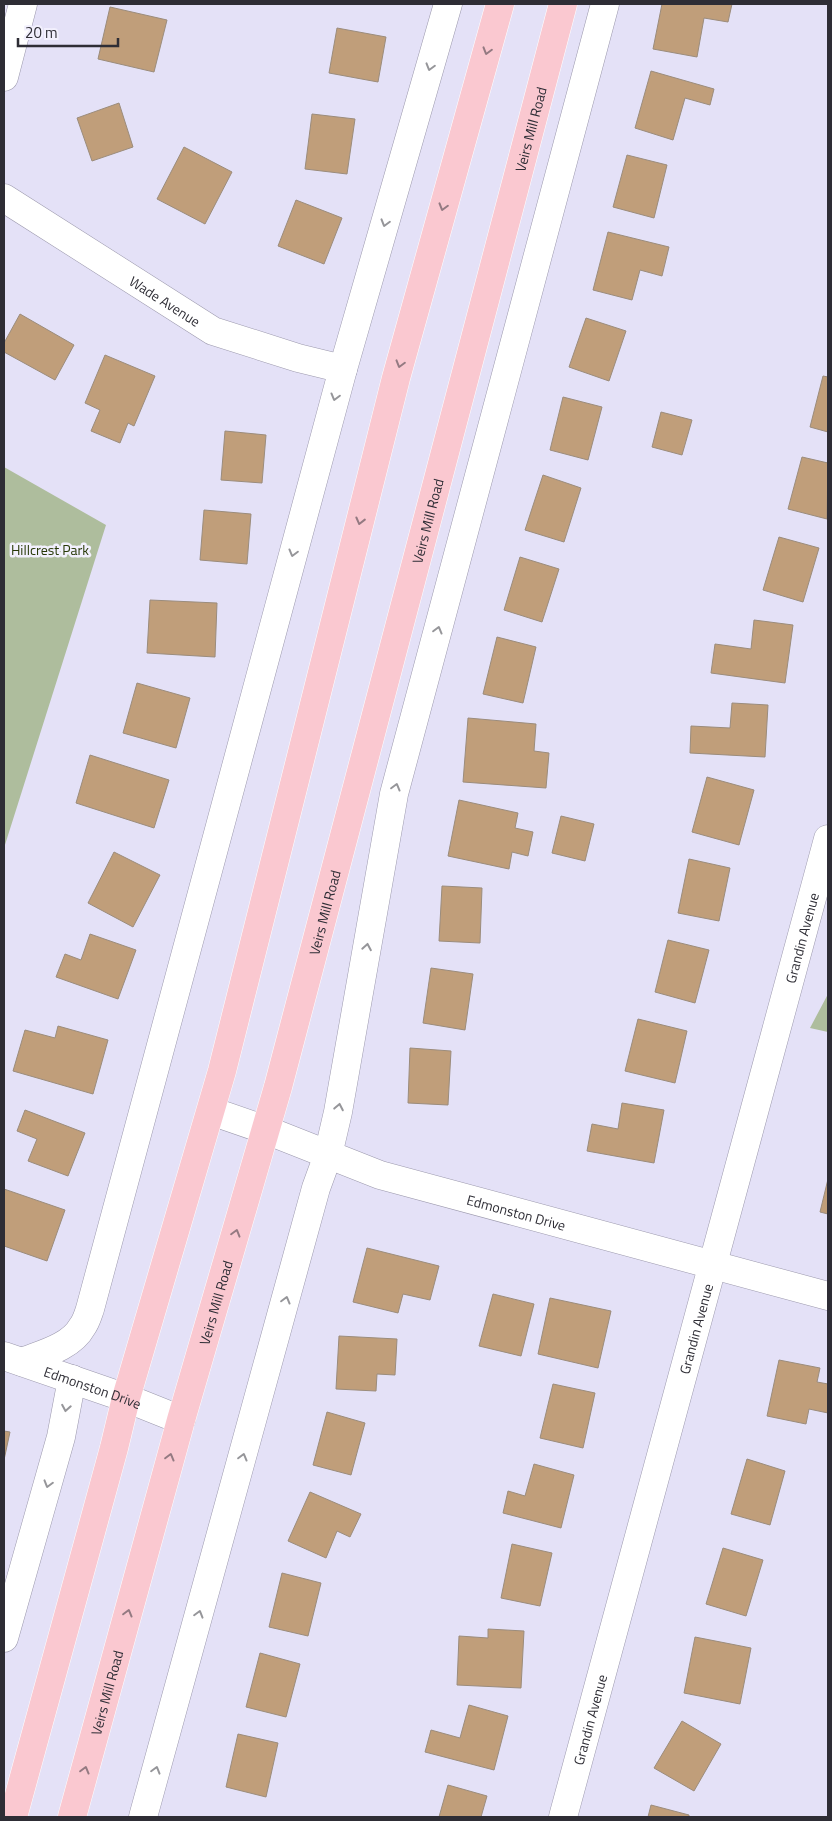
<svg xmlns="http://www.w3.org/2000/svg" width="832" height="1821" font-family="'Titillium Web',sans-serif">
	<style>
		.green { fill: #aebd9d }
		.building { fill: #c09e7a; stroke: #9b8c7c }
		.lines { fill: none; stroke-linecap: round; stroke-linejoin: round }
		.minor-casing { stroke: #9c99ad; stroke-width: 29 }
		.tertiary-casing { stroke: #9c99ad; stroke-width: 29 }
		.primary-casing { stroke: #fff; stroke-width: 29 }
		.minor { stroke: #fff; stroke-width: 28 }
		.tertiary { stroke: #fff; stroke-width: 28 }
		.primary { stroke: #fac8d0; stroke-width: 28 }
		.oneway { stroke: #947a82 }
		.oneway2 { stroke: #96969a }
		.labels { text-anchor: middle; dominant-baseline: central; stroke-width: 5; stroke-linejoin: round; paint-order: stroke }
		.street-label { font-size: 14px; fill: #2e2d35; stroke: #f2f0fd }
		.park-label { font-size: 14px; fill: #273806; stroke: #f2f0fd }
	</style>
	<rect width="100%" height="100%" fill="#e4e1f7"/>
	<path class="green" d="M 4,467 L 106,525 L 4,848 Z
		M 828,994 L 828,1032 L 810,1028 Z"/>
	<path class="building" d="M 662,4 L 732,4 L 728,22 L 704,18 L 697,57 L 653,49 Z
		M 110,7 L 167,20 L 154,72 L 98,59 Z
		M 337,28 L 386,37 L 378,82 L 329,73 Z
		M 651,71 L 714,89 L 710,105 L 685,98 L 673,140 L 635,128 Z
		M 119,103 L 133,147 L 92,161 L 77,118 Z
		M 312,114 L 355,119 L 347,174 L 305,169 Z
		M 184,147 L 232,172 L 205,224 L 157,199 Z
		M 627,155 L 667,165 L 654,218 L 613,207 Z
		M 296,200 L 342,218 L 324,264 L 278,246 Z
		M 608,232 L 669,247 L 662,276 L 640,270 L 632,300 L 593,290 Z
		M 20,314 L 74,345 L 55,380 L 4,352 L 4,343 Z
		M 586,318 L 626,331 L 609,381 L 569,367 Z
		M 105,355 L 155,376 L 134,426 L 128,423 L 120,443 L 91,431 L 100,410 L 85,403 Z
		M 823,376 L 828,377 L 828,432 L 810,427 Z
		M 563,397 L 602,407 L 588,460 L 550,450 Z
		M 661,412 L 692,420 L 682,455 L 652,447 Z
		M 225,431 L 266,435 L 262,483 L 221,480 Z
		M 802,457 L 828,463 L 827,519 L 788,509 Z
		M 543,475 L 581,488 L 564,542 L 525,530 Z
		M 204,510 L 251,514 L 247,564 L 200,560 Z
		M 779,537 L 819,548 L 803,602 L 763,590 Z
		M 520,557 L 559,569 L 542,622 L 504,610 Z
		M 150,600 L 217,603 L 215,657 L 147,653 Z
		M 754,620 L 793,625 L 785,683 L 711,673 L 715,644 L 751,649 Z
		M 497,637 L 536,647 L 523,703 L 483,694 Z
		M 137,683 L 190,698 L 176,748 L 123,733 Z
		M 732,703 L 768,705 L 765,757 L 690,753 L 691,726 L 730,728 Z
		M 468,718 L 536,724 L 534,751 L 549,753 L 546,788 L 463,782 Z
		M 90,755 L 169,780 L 154,828 L 76,803 Z
		M 707,777 L 754,790 L 739,845 L 692,832 Z
		M 459,800 L 518,813 L 515,828 L 533,832 L 528,856 L 512,852 L 509,869 L 448,856 Z
		M 561,816 L 594,824 L 585,861 L 552,853 Z
		M 114,852 L 160,875 L 133,927 L 88,903 Z
		M 689,859 L 730,868 L 719,921 L 678,913 Z
		M 442,886 L 482,888 L 480,943 L 439,941 Z
		M 90,934 L 136,950 L 118,999 L 56,977 L 65,954 L 81,960 Z
		M 668,940 L 709,950 L 695,1003 L 655,992 Z
		M 431,968 L 473,974 L 465,1030 L 423,1023 Z
		M 638,1019 L 687,1031 L 675,1083 L 625,1071 Z
		M 58,1026 L 108,1040 L 93,1094 L 13,1071 L 25,1030 L 55,1038 Z
		M 410,1048 L 451,1051 L 448,1105 L 408,1103 Z
		M 622,1103 L 664,1110 L 654,1163 L 587,1151 L 592,1124 L 618,1129 Z
		M 25,1110 L 85,1133 L 68,1176 L 28,1161 L 37,1139 L 17,1131 Z
		M 828,1179 L 828,1214 L 820,1212 Z
		M 4,1189 L 65,1210 L 47,1261 L 4,1246 Z
		M 367,1248 L 439,1266 L 430,1300 L 403,1294 L 398,1313 L 353,1302 Z
		M 493,1294 L 534,1304 L 521,1356 L 479,1346 Z
		M 550,1298 L 611,1311 L 598,1368 L 538,1354 Z
		M 339,1336 L 397,1339 L 395,1375 L 377,1374 L 376,1391 L 336,1389 Z
		M 779,1360 L 820,1368 L 817,1382 L 828,1384 L 828,1413 L 809,1409 L 806,1424 L 767,1416 Z
		M 553,1384 L 595,1393 L 583,1448 L 540,1438 Z
		M 327,1412 L 365,1423 L 351,1475 L 313,1465 Z
		M 4,1431 L 10,1432 L 4,1460 Z
		M 747,1459 L 785,1471 L 770,1525 L 731,1514 Z
		M 534,1464 L 574,1475 L 561,1528 L 503,1513 L 508,1491 L 525,1496 Z
		M 310,1492 L 361,1514 L 350,1537 L 337,1531 L 326,1558 L 288,1541 Z
		M 512,1544 L 552,1553 L 540,1606 L 501,1598 Z
		M 723,1548 L 763,1560 L 746,1616 L 706,1604 Z
		M 282,1573 L 321,1583 L 308,1636 L 269,1627 Z
		M 488,1629 L 524,1631 L 521,1688 L 457,1685 L 459,1636 L 488,1638 Z
		M 695,1637 L 751,1648 L 740,1704 L 684,1693 Z
		M 260,1653 L 300,1664 L 286,1717 L 246,1707 Z
		M 469,1705 L 508,1716 L 494,1770 L 425,1752 L 431,1730 L 460,1738 Z
		M 682,1721 L 721,1744 L 694,1791 L 654,1768 Z
		M 238,1734 L 278,1743 L 266,1797 L 226,1787 Z
		M 448,1785 L 487,1796 L 481,1817 L 439,1817 Z
		M 651,1805 L 689,1815 L 689,1817 L 648,1817 Z"/>
	<g class="lines">
		<g class="minor-casing">
			<g id="minor">
				<path d="M 4,77 L 23,4"/>
				<path id="s1" d="M 4,198 L 213,331 L 298,358 L 343,369"/>
				<path id="s2" d="M 211,1111 L 266,1130 L 380,1175 L 828,1296"/>
				<path d="M 22,1362 C 42,1354 71,1347 82,1327 C 86,1322 88,1315 90,1309 L 343,369 L 448,4"/>
				<path d="M 4,1638 L 61,1437 L 72,1379"/>
				<path d="M 143,1817 L 316,1188 L 328,1155 L 338,1112 L 394,794 L 605,4"/>
				<path id="s3" d="M 563,1817 L 828,839"/>
			</g>
		</g>
		<g class="tertiary-casing">
			<g id="tertiary">
				<path id="s4" d="M 4,1356 L 126,1398 L 181,1420"/>
			</g>
		</g>
		<g class="primary-casing">
			<g id="primary">
				<path d="M 13,1817 L 114,1448 L 126,1398 L 222,1071 L 396,378 L 500,4"/>
				<path id="s5" d="M 72,1817 L 181,1420 L 278,1087 L 563,4"/>
			</g>
		</g>
		<use href="#minor" class="minor"/>
		<use href="#tertiary" class="tertiary"/>
		<use href="#primary" class="primary"/>
	</g>
	<defs><path id="oneway-chevron" d="M-2-3.5L2.5 0L-2 3.5" fill="none" stroke-width="1.6" stroke-linecap="round" stroke-linejoin="round" transform="scale(1.25)"/></defs>
	<g class="oneway">
		<use href="#oneway-chevron" transform="translate(487 51) rotate(106)"/>
		<use href="#oneway-chevron" transform="translate(443 207) rotate(106)"/>
		<use href="#oneway-chevron" transform="translate(400 364) rotate(106)"/>
		<use href="#oneway-chevron" transform="translate(360 521) rotate(104)"/>
		<use href="#oneway-chevron" transform="translate(236 1233) rotate(-74)"/>
		<use href="#oneway-chevron" transform="translate(170 1457) rotate(-75)"/>
		<use href="#oneway-chevron" transform="translate(128 1613) rotate(-75)"/>
		<use href="#oneway-chevron" transform="translate(85 1770) rotate(-75)"/>
	</g>
	<g class="oneway2">
		<use href="#oneway-chevron" transform="translate(430 67) rotate(106)"/>
		<use href="#oneway-chevron" transform="translate(385 223) rotate(106)"/>
		<use href="#oneway-chevron" transform="translate(335 397) rotate(105)"/>
		<use href="#oneway-chevron" transform="translate(293 553) rotate(105)"/>
		<use href="#oneway-chevron" transform="translate(438 630) rotate(-75)"/>
		<use href="#oneway-chevron" transform="translate(396 787) rotate(-75)"/>
		<use href="#oneway-chevron" transform="translate(367 947) rotate(-80)"/>
		<use href="#oneway-chevron" transform="translate(339 1107) rotate(-79)"/>
		<use href="#oneway-chevron" transform="translate(286 1300) rotate(-75)"/>
		<use href="#oneway-chevron" transform="translate(66 1408) rotate(100)"/>
		<use href="#oneway-chevron" transform="translate(243 1457) rotate(-75)"/>
		<use href="#oneway-chevron" transform="translate(48 1484) rotate(106)"/>
		<use href="#oneway-chevron" transform="translate(199 1614) rotate(-74)"/>
		<use href="#oneway-chevron" transform="translate(156 1770) rotate(-74)"/>
	</g>
	<g class="labels">
		<g class="street-label">
			<text stroke="none"><textPath href="#s5" startOffset="1749">Veirs Mill Road</textPath></text>
			<text stroke="none"><textPath href="#s1" startOffset="191">Wade Avenue</textPath></text>
			<text stroke="none"><textPath href="#s5" startOffset="1344">Veirs Mill Road</textPath></text>
			<text stroke="none"><textPath href="#s5" startOffset="939">Veirs Mill Road</textPath></text>
			<text stroke="none"><textPath href="#s3" startOffset="911">Grandin Avenue</textPath></text>
			<text stroke="none"><textPath href="#s2" startOffset="322">Edmonston Drive</textPath></text>
			<text stroke="none"><textPath href="#s5" startOffset="534">Veirs Mill Road</textPath></text>
			<text stroke="none"><textPath href="#s3" startOffset="506">Grandin Avenue</textPath></text>
			<text stroke="none"><textPath href="#s4" startOffset="94">Edmonston Drive</textPath></text>
			<text stroke="none"><textPath href="#s5" startOffset="129">Veirs Mill Road</textPath></text>
			<text stroke="none"><textPath href="#s3" startOffset="101">Grandin Avenue</textPath></text>
		</g>
		<g class="park-label">
			<text x="50" y="549">Hillcrest Park</text>
		</g>
	</g>
	<rect width="832" height="1821" fill="none" stroke="#2e2d35" stroke-width="10"/>
	<path d="M18 38v8h100v-8" fill="none" stroke="#2e2d35" stroke-width="2.5"/>
	<text x="25" y="38" font-size="15" fill="#2e2d35" stroke="#f2f0fd" stroke-width="4" paint-order="stroke">20 m</text>
</svg>
